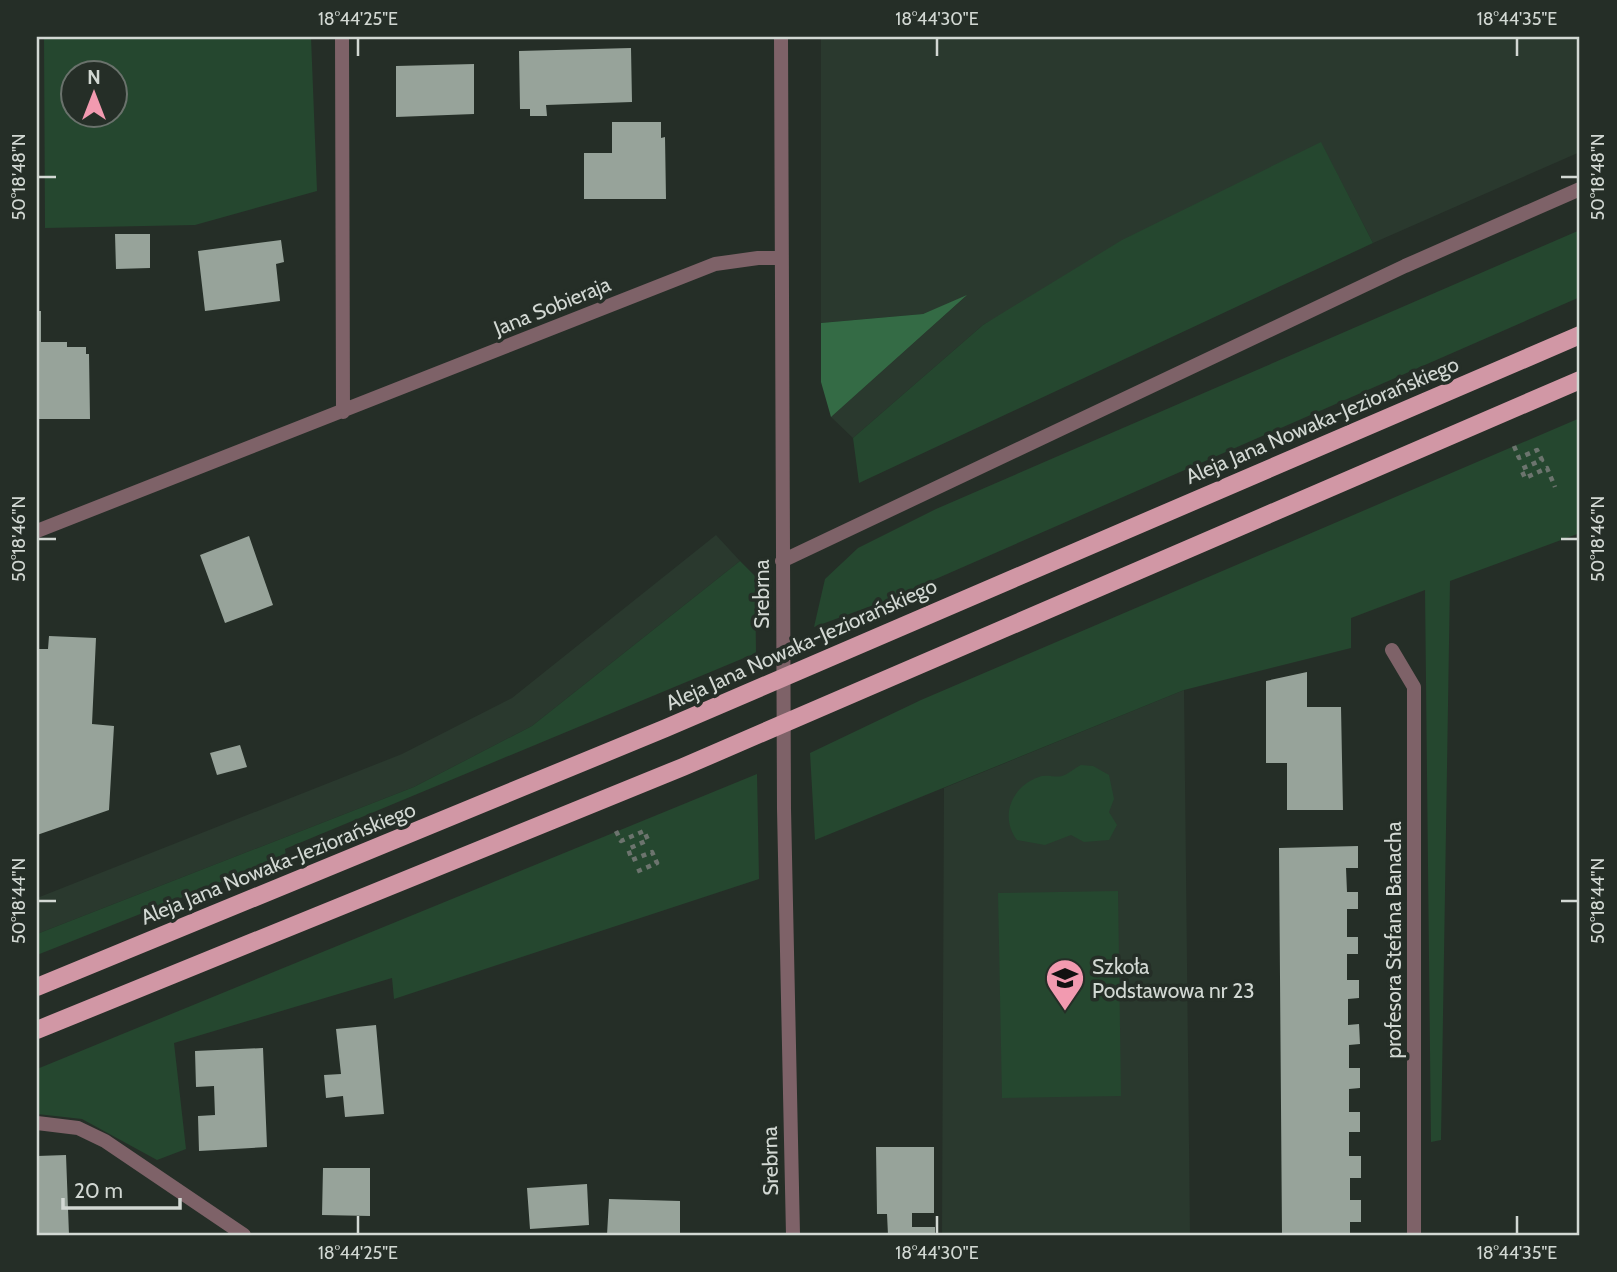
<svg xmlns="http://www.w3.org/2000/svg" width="1617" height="1272" font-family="Cabin,sans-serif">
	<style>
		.built { fill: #2a392e }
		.green { fill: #25472f; fill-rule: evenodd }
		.forest { fill: #346b45 }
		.building { fill: #97a39a }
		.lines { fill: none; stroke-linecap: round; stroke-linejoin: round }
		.path { stroke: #6c746e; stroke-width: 4.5; stroke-dasharray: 5 5; stroke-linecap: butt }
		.minor { stroke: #7e6268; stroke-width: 14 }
		.primary { stroke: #d197a5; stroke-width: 18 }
		.ticks { fill: none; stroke: #d2d8d3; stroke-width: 2.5 }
		.labels { text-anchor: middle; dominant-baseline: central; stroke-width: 7; stroke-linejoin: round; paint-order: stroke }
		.street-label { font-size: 21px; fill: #d2d8d3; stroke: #252e27 }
		.poi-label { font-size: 21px; fill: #d2d8d3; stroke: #252e27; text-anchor: start }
		.neatline { fill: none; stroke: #d2d8d3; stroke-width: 2.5 }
		.ticks-label { font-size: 18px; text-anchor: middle; fill: #d2d8d3 }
	</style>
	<rect width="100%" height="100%" fill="#252e27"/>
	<path class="built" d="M 821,37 L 1580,37 L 1580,152 L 1373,243 L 1321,143 L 983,325 L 853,438 L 831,417 L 965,297 L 923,314 L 821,323 Z
		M 716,535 L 740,561 L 532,726 L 414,787 L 37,934 L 37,898 L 402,754 L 512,698 Z
		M 1184,690 L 1190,1235 L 942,1235 L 944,788 Z"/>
	<path class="green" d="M 44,37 L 311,37 L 317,191 L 195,225 L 45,228 ZM 74,74 L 116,74 L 116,116 L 74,116 Z
		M 1321,142 L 1373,243 L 859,483 L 853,438 L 983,325 L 1122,240 Z
		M 1580,230 L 1580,297 L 890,599 L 814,627 L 825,579 L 858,548 L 936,509 Z
		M 1580,418 L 1580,533 L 1450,581 L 1441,1140 L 1431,1142 L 1425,590 L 1351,618 L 1351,648 L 1184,690 L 815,840 L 810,753 L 921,700 Z
		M 740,561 L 755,576 L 756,653 L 285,849 L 286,856 L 37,955 L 37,934 L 414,787 L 532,726 Z
		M 1081,765 L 1093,766 L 1109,775 L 1114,799 L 1109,812 L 1117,825 L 1109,840 L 1084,842 L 1071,835 L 1045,845 L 1017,840 C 999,816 1012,786 1039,777 C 1047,774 1055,778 1062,776 C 1067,775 1075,768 1081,765 Z
		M 757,774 L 759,879 L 394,999 L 392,978 L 174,1043 L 186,1149 L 157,1160 L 82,1119 L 37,1114 L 37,1069 Z
		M 1118,891 L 1121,1096 L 1002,1098 L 998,893 Z"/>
	<path class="forest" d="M 967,295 L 831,417 L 821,382 L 821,323 L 923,314 Z"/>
	<path class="building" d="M 631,48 L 632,102 L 546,105 L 547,116 L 530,116 L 530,109 L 520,109 L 519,51 Z
		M 474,64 L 474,114 L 396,117 L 396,66 Z
		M 612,122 L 661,122 L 661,138 L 665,137 L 666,199 L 584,199 L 584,153 L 612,153 Z
		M 115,234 L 150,234 L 150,268 L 116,269 Z
		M 281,240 L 284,262 L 276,264 L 280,301 L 205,311 L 198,251 Z
		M 37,311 L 41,311 L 41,342 L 67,342 L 67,347 L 86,347 L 86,354 L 89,354 L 90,419 L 37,419 Z
		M 249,536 L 273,605 L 225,623 L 200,555 Z
		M 49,636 L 96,638 L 92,724 L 114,726 L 109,810 L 37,835 L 37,649 L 48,649 Z
		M 1307,672 L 1307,707 L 1341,707 L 1343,810 L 1287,810 L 1287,763 L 1266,763 L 1266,681 Z
		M 240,745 L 247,767 L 217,775 L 210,753 Z
		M 1358,846 L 1358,868 L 1346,868 L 1347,892 L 1358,892 L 1358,909 L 1347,909 L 1347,937 L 1358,937 L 1358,954 L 1347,954 L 1347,980 L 1359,980 L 1359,998 L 1348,999 L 1348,1025 L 1359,1024 L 1360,1044 L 1349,1045 L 1349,1068 L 1360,1068 L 1360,1088 L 1349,1089 L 1349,1112 L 1360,1112 L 1360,1132 L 1349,1132 L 1349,1156 L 1361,1156 L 1361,1178 L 1350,1178 L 1350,1200 L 1361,1200 L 1361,1222 L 1350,1222 L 1350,1235 L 1282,1235 L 1279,848 Z
		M 376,1025 L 384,1114 L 345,1117 L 343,1096 L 326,1098 L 324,1075 L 341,1074 L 336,1029 Z
		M 263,1048 L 267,1147 L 199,1151 L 198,1116 L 215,1115 L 214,1086 L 196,1087 L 195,1051 Z
		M 876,1147 L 934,1147 L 934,1213 L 912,1213 L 912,1227 L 935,1227 L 935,1235 L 888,1235 L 887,1214 L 877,1214 Z
		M 66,1155 L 69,1235 L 37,1235 L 37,1156 Z
		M 323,1168 L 370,1168 L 370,1216 L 322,1215 Z
		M 587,1184 L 589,1225 L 530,1229 L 527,1188 Z
		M 609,1199 L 680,1201 L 680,1235 L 607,1235 Z"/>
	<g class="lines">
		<path class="path" d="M 1514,446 L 1519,458 L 1537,450 L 1542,460 L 1521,469 L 1525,478 L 1547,468 L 1555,487
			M 616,831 L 621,841 L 644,831 L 648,840 L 628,849 L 632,860 L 652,852 L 657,863 L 636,872"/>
		<path class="minor" d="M 342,37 L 343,412
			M 781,37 L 784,809 L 793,1235
			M 37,531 L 715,264 L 758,258 L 781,258
			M 782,561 L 1405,266 L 1580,189
			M 1392,650 L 1414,687 L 1414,1235
			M 37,1123 L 78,1128 L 105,1141 L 244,1235"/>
		<path class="primary" d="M 37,987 L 666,728 L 1580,335
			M 37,1030 L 683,767 L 1580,380"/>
	</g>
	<path class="ticks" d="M 358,38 L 358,56M 937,38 L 937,56M 1517,38 L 1517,56M 38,177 L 56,177M 1561,177 L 1578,177M 38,539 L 56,539M 1561,539 L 1578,539M 38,901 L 56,901M 1561,901 L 1578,901M 358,1216 L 358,1234M 937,1216 L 937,1234M 1517,1216 L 1517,1234"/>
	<defs>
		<g id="school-pin" transform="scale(2.0125)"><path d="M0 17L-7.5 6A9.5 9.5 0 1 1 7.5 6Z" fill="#f29ab0" stroke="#252e27"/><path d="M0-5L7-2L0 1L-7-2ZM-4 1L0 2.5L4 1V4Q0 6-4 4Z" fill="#111"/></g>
	</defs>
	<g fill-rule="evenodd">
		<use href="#school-pin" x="1065" y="978"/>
	</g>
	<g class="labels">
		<g class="street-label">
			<text transform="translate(552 306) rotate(-22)">Jana Sobieraja</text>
			<text transform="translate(1322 420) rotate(-23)">Aleja Jana Nowaka-Jeziorańskiego</text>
			<text transform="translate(761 594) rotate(-90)">Srebrna</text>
			<text transform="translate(801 644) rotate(-24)">Aleja Jana Nowaka-Jeziorańskiego</text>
			<text transform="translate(278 863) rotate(-22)">Aleja Jana Nowaka-Jeziorańskiego</text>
			<text transform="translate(1393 940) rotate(-90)">profesora Stefana Banacha</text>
			<text transform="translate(770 1161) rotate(-91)">Srebrna</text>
		</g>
		<g class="poi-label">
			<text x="1092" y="966">Szkoła<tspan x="1092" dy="24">Podstawowa nr 23</tspan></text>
		</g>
	</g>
	<rect width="1617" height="1272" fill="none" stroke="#252e27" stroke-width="77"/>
	<g transform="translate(94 94)"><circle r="33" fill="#252e27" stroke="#6a726c" stroke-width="2"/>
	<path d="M0-5L12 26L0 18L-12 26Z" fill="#f29ab0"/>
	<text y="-10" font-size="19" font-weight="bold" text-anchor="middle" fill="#d2d8d3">N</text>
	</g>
	<path d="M63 1198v10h117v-10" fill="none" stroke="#d2d8d3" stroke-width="3.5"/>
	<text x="74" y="1198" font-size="21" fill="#d2d8d3" stroke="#252e27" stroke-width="5" paint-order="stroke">20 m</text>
	<rect x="38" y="38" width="1540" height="1196" class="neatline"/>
	<g class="ticks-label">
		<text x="358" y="25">18°44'25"E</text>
		<text x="937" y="25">18°44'30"E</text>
		<text x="1517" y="25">18°44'35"E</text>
		<text transform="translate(19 177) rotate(-90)" y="6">50°18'48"N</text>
		<text transform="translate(1598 177) rotate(-90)" y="6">50°18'48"N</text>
		<text transform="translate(19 539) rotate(-90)" y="6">50°18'46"N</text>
		<text transform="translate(1598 539) rotate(-90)" y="6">50°18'46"N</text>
		<text transform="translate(19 901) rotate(-90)" y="6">50°18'44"N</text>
		<text transform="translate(1598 901) rotate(-90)" y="6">50°18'44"N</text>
		<text x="358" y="1259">18°44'25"E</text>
		<text x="937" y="1259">18°44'30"E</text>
		<text x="1517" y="1259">18°44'35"E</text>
	</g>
</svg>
